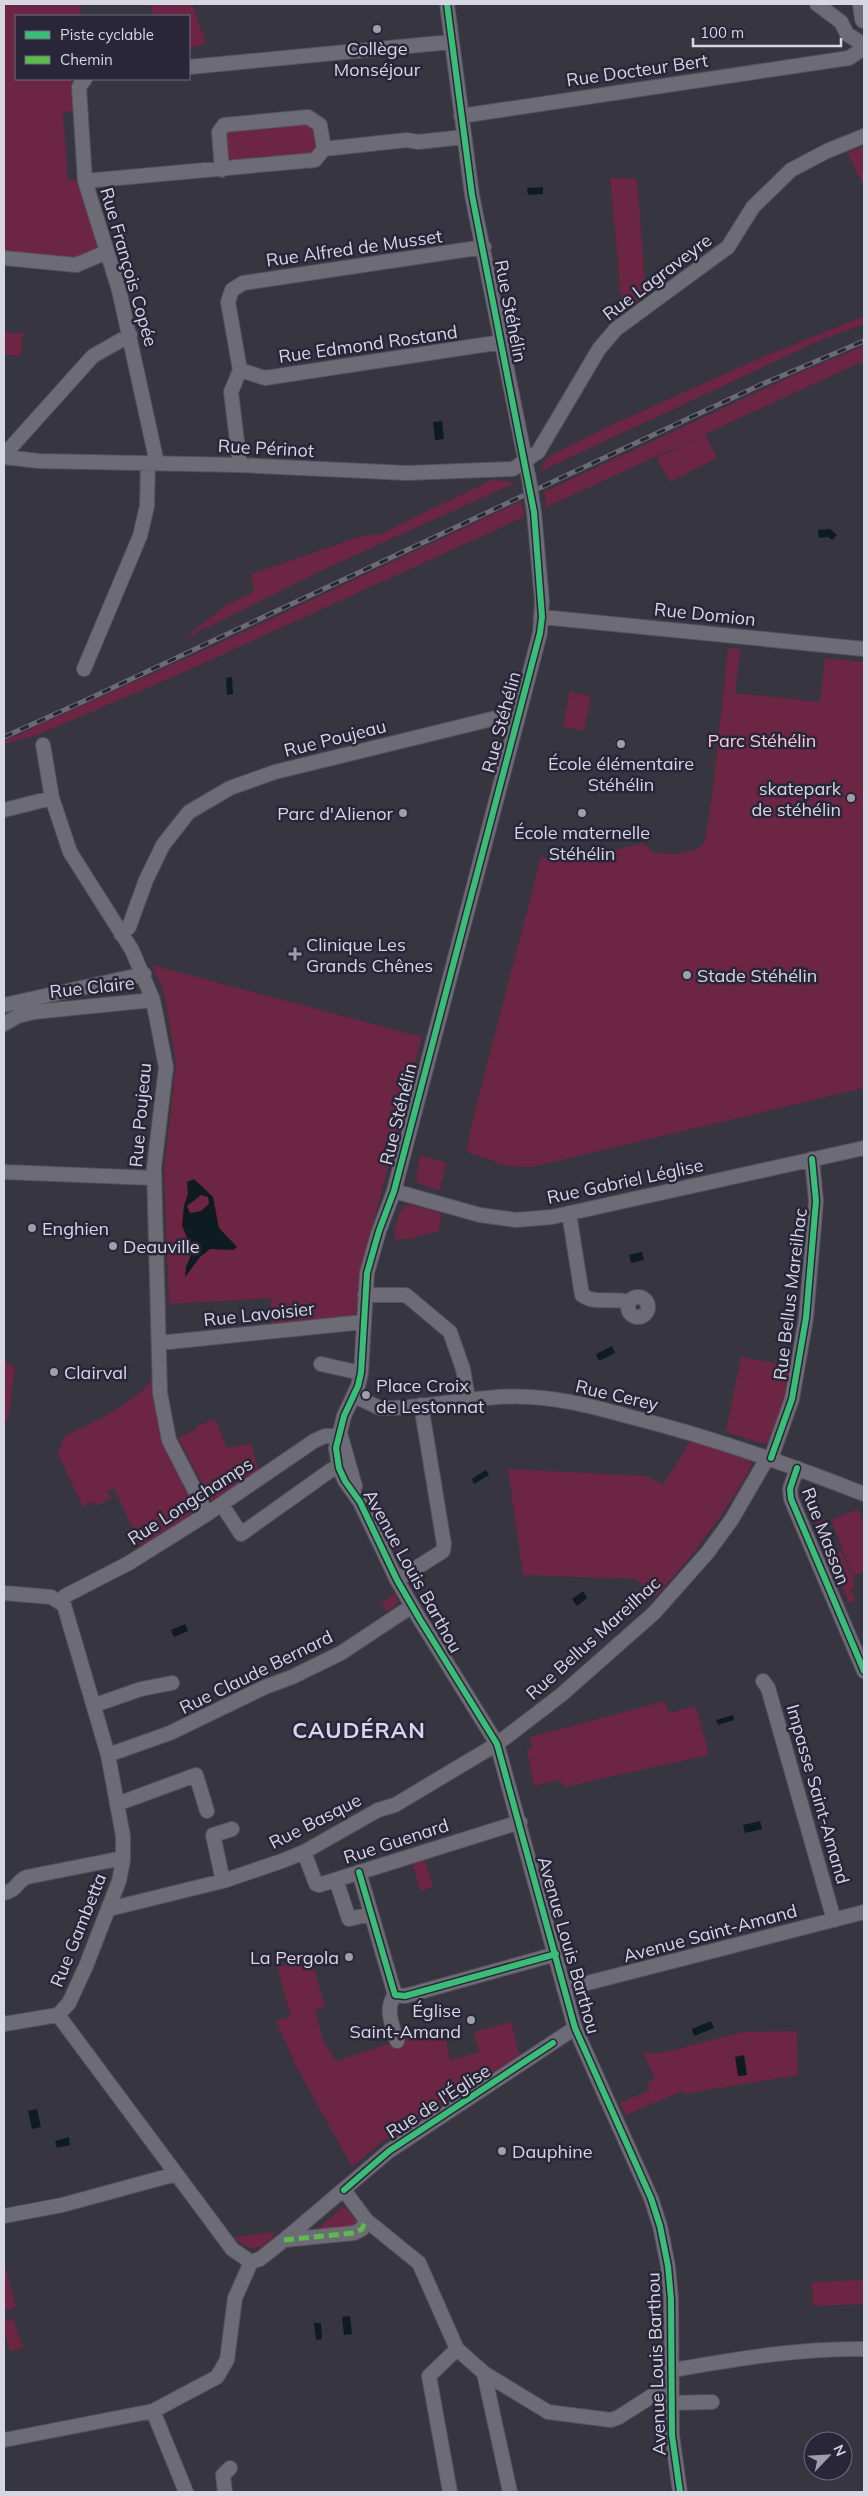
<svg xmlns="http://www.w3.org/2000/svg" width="868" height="2496" font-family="Mulish,sans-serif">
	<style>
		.green { fill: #6c2543 }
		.water { fill: #0e1c22; fill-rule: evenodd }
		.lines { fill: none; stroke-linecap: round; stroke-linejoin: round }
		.minor-casing { stroke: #53525c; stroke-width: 16 }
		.major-casing { stroke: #53525c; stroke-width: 20 }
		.minor { stroke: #6d6c76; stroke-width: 14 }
		.major { stroke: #706c77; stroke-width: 18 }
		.rail-casing { stroke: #6c6b74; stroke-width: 5 }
		.rail { stroke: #29263a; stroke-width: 3; stroke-dasharray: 9; stroke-linecap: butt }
		.minor-bridge-casing { stroke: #53525c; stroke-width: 16; stroke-linecap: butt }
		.minor-bridge { stroke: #6d6c76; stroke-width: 14 }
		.quiet { stroke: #5cbc4b; stroke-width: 5; stroke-dasharray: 10 5; stroke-linecap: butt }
		.cycleway-casing { stroke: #29263a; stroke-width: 9 }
		.cycleway { stroke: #3abd76; stroke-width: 6 }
		.poi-dot { fill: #9f9eaa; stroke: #29263a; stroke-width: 2 }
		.labels { text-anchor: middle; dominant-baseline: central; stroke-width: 5; stroke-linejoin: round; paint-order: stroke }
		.poi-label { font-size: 18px; fill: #d7d6e3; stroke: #29263a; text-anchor: start }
		.street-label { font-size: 18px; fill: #d7d6e3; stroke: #29263a }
		.park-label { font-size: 18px; fill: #fbc8d7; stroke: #29263a }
		.district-label { font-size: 22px; font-weight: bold; letter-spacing: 1px; fill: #d8d5ef; stroke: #29263a }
	</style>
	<rect width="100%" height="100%" fill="#363540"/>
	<path class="green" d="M 4,4 L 80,4 L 81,16 L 16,16 L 16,79 L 71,79 L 73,111 L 63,112 L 68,180 L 77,181 L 100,245 C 83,268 29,255 4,253 Z
		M 150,4 L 192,4 L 206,43 L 189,49 L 189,16 L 154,16 Z
		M 305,121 L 314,127 L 316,149 L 309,155 L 231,163 L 226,156 L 224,135 L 230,129 Z
		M 864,146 L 864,187 L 847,152 Z
		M 610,178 L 637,179 L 646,295 L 628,308 L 622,309 Z
		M 864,316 L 864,324 L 821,340 L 539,472 L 546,459 L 557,452 L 616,423 L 760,358 Z
		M 4,332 L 23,333 L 21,356 L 4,355 Z
		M 864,346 L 864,361 L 546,507 L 544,492 L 794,375 Z
		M 705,434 L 717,458 L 670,482 L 657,458 Z
		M 491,480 L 517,482 L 316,573 L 182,640 L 225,606 L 254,592 L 251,574 L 362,536 L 381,534 Z
		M 521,501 L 524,517 L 184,672 L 40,734 L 4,744 L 4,741 L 237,635 Z
		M 728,648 L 740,649 L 735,693 L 820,702 L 825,658 L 864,662 L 864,1088 L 532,1167 L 508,1166 L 467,1152 L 471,1126 L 541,857 L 567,862 L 643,843 L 654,853 L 674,854 L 695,850 L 702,845 L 706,836 L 712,795 Z
		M 570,692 L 591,696 L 584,731 L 563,727 Z
		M 152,965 L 422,1037 L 368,1243 C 366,1267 357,1289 356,1314 L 353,1316 L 272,1326 L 271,1298 L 169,1304 L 164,1170 L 176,1063 L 164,992 Z
		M 420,1155 L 446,1163 L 440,1191 L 420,1184 L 416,1180 Z
		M 409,1204 L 441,1213 L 439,1231 L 409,1239 L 394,1239 C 396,1228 397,1208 409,1204 Z
		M 741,1357 L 792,1366 L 788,1390 L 769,1441 L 763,1444 L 726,1432 Z
		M 4,1360 L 15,1368 L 8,1419 L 4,1421 Z
		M 153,1379 L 198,1507 L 196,1514 L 142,1547 L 114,1489 L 107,1490 L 111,1499 L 96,1506 L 94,1501 L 83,1507 L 58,1454 L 65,1436 C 96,1421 131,1405 153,1379 Z
		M 215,1419 L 227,1448 L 251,1444 L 259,1472 L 213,1504 L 178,1438 L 197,1429 L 197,1426 Z
		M 691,1440 L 748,1458 L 752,1465 C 725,1514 693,1556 655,1597 L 636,1579 L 523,1575 L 508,1469 L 646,1476 L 663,1485 Z
		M 810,1492 L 835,1552 L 841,1550 L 856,1586 L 850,1589 L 856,1601 L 849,1603 L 805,1497 Z
		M 858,1509 L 864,1524 L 864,1572 L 853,1576 L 831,1520 Z
		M 395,1593 L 398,1603 L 387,1611 L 381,1604 Z
		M 665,1701 L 669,1713 L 696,1706 L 709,1755 L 564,1787 L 560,1780 L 534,1786 L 527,1749 L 533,1749 L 530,1737 Z
		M 424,1858 L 433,1887 L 420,1891 L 412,1862 Z
		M 311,1958 L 325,2007 L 315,2010 L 323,2040 L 336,2061 L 397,2041 L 444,2031 L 450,2060 L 479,2052 L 474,2032 L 511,2022 L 520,2056 L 382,2142 L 352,2167 L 297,2068 L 276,2021 L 291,2017 L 277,1967 Z
		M 797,2031 L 798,2075 L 684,2094 L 683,2091 L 625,2115 L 620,2103 L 650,2090 L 647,2083 L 655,2079 L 643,2053 L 661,2053 L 743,2032 Z
		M 344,2206 L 360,2225 L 309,2236 Z
		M 274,2232 L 270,2242 C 253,2252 247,2249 233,2237 Z
		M 4,2262 L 16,2307 L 4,2310 Z
		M 863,2280 L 864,2304 L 813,2306 L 812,2282 Z
		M 13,2318 L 23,2348 L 10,2351 L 4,2331 L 4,2321 Z"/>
	<path class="water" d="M 543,187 L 543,194 L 528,195 L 527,188 Z
		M 442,421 L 444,439 L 435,440 L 433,422 Z
		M 830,529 L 837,535 L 832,540 L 828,537 L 819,538 L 818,530 Z
		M 232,677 L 233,694 L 227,695 L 226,678 Z
		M 194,1179 L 213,1197 L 219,1228 L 237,1247 L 233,1250 L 210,1249 L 200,1257 L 185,1277 L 186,1267 L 191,1255 L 190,1244 L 182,1226 L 184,1205 L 188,1194 L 187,1182 ZM 201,1195 L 208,1197 L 209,1204 L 201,1211 L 190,1213 L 187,1206 Z
		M 642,1252 L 644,1260 L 631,1263 L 629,1255 Z
		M 612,1346 L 615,1353 L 599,1361 L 596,1354 Z
		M 486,1470 L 489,1475 L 474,1484 L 472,1479 Z
		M 583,1591 L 587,1598 L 577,1606 L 572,1599 Z
		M 185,1624 L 188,1631 L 174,1637 L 171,1630 Z
		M 733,1715 L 734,1720 L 718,1725 L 716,1720 Z
		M 760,1821 L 762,1829 L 745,1833 L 743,1825 Z
		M 711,2021 L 714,2028 L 694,2036 L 692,2029 Z
		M 744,2055 L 747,2075 L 738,2076 L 735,2057 Z
		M 37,2109 L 41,2127 L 32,2129 L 28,2111 Z
		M 69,2137 L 70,2145 L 57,2148 L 55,2141 Z
		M 350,2316 L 352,2334 L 344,2335 L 342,2317 Z
		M 314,2323 L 321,2323 L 322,2339 L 316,2340 Z"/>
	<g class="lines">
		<g class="minor-casing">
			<path id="minor" d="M 447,4 L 472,195 L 527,469
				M 817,4 L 841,22 L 847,34 L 864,45
				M 189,67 L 451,42
				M 85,79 L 79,87 L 85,181 L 119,290 L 157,463
				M 461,116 L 849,58 L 864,48
				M 222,170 L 219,132 L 224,125 L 308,117 L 320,125 L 324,149
				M 85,181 L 315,160 L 324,149 L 407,140 L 418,142 L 464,137
				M 4,258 L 76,265 L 107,252
				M 240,370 L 265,378 L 502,342
				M 4,455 L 93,356 L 130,335
				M 4,457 L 39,461 L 240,465 L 407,473 L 513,469 L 538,452 L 599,349 L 616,329 L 728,247 L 753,207 L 791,170 L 827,151 L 864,136
				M 240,465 L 231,392 L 240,370 L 228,302 L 232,290 L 243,283 L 484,247
				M 534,512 L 542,601 L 540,633 L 394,1191 L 379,1231 L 367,1273 L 361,1373 L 358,1386 L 344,1416 L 336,1448 L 339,1468 L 345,1481 L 360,1502 L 397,1580 L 419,1618 L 497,1744 L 575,2028 L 651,2198 L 660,2226 L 668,2266 L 671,2299 L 672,2435 L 680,2492
				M 542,617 L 864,649
				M 84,669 L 140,536 L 147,506 L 148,463
				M 43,745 L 52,798 L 70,852 L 132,950 L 153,1000 L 166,1067 L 154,1168 L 160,1393 L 169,1440 L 207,1514
				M 4,810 L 52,798
				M 121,934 L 129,927 L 146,880 L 163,845 L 189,812 L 230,788 L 275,772 L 504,716 L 518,715
				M 4,1005 L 144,974
				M 4,1024 L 18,1016 L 34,1012 L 153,1000
				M 4,1172 L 154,1178
				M 394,1191 L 480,1215 L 516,1220 L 552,1217 L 864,1148
				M 569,1213 L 582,1295 C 596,1305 613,1297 629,1302
				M 365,1295 L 406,1295 L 450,1332 L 463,1369 L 468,1399
				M628 1307a10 10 0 1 1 20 0a10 10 0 1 1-20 0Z
				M 159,1343 L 364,1322
				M 321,1364 L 361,1373
				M 354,1396 L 380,1408 L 392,1408 C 439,1406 485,1394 531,1397 C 565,1399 599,1408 631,1417 C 711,1437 788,1464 864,1494
				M 341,1437 L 355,1486
				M 797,1468 L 790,1489 L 791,1499 L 864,1671
				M 222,1505 L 241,1534 L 331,1470 L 339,1468
				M 397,1580 L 443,1551 L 444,1544 L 421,1405
				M 4,1593 L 51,1597 L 64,1605 L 108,1755 L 123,1836 L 123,1860 L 119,1881 L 86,1966 L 69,2003 L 58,2015
				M 61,1602 L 65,1596 L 129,1563 L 207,1514 L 314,1441 L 325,1436 L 341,1436
				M 763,1681 L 768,1688 L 834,1920
				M 95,1705 L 141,1689 L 172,1683
				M 108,1755 L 170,1733 L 265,1687 L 292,1677 L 341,1653 L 412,1606
				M 117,1804 L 196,1775 L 207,1811
				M 304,1852 L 316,1884 L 319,1885 L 520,1822
				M 359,1872 L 395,1995
				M 336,1880 L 349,1919 L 371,1914
				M 223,1881 L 213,1835 L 232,1829
				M 4,1893 C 18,1890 16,1881 27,1877 L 123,1858
				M 109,1909 L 223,1881 L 282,1861 L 304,1852 L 378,1810 L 395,1805 L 497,1744 L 561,1695 L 654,1613 L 708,1552 L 732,1519 L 765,1462 L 771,1458 L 792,1399 L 806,1318 L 816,1201 L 812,1159
				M 564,1989 L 864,1912
				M 395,1995 L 405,1996 L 556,1954
				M 395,1995 C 384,2008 393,2027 397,2041
				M 58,2015 L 221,2234 L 232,2249 L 251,2262 L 260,2259 L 284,2240 L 389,2151 L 575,2028
				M 4,2024 L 58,2015
				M 344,2190 L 366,2220 L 419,2263 L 457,2349 L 484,2373 L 548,2412 L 611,2420 L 619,2417 L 672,2383
				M 4,2216 L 62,2205 L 176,2174
				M 284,2240 L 354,2233 L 362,2229 L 366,2220
				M 673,2370 C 736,2359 799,2348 864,2349
				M 484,2373 L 510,2492
				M 670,2403 L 712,2402
				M 153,2411 L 186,2492
				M 4,2440 L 153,2411 L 217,2377 L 227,2360 L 235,2298 L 251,2262
				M 225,2492 L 223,2475 L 230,2468
				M 450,2492 L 429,2376 L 457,2349"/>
		</g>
		<g class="major-casing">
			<path id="major" d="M 862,4 L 864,19"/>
		</g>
		<use href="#minor" class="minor"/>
		<use href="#major" class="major"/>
		<g class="rail-casing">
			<path id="rail" d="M 4,737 L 82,702 L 758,386 L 864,341"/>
		</g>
		<use href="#rail" class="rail"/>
		<g class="minor-bridge-casing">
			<path id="minor-bridge" d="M 528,473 L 534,512"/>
		</g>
		<use href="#minor-bridge" class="minor-bridge"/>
		<path class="quiet" d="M 284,2240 L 354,2233 L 362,2229 L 366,2220"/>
		<g class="cycleway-casing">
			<path id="cycleway" d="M 447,4 L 472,195 L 534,512 L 542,617 L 540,633 L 394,1191 L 379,1231 L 367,1273 L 361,1373 L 358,1386 L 344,1416 L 336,1448 L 339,1468 L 345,1481 L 360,1502 L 397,1580 L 419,1618 L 497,1744 L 575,2028 L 651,2198 L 660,2226 L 668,2266 L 671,2299 L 672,2435 L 680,2492
				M 771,1458 L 792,1399 L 806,1318 L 816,1201 L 812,1159
				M 797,1468 L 790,1489 L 791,1499 L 864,1671
				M 359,1872 L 395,1995 L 405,1996 L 556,1954
				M 344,2190 L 389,2151 L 553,2043"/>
		</g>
		<use href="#cycleway" class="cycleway"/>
	</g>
	<g class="poi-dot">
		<circle cx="377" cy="29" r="5"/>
		<circle cx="621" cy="744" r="5"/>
		<circle cx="851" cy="798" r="5"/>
		<circle cx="403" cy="813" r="5"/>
		<circle cx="582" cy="813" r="5"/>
		<path d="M292.5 946.5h5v5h5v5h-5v5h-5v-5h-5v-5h5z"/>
		<circle cx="687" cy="975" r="5"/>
		<circle cx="32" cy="1228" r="5"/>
		<circle cx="113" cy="1246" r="5"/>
		<circle cx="54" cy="1372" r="5"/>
		<circle cx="366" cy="1395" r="5"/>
		<circle cx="349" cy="1957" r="5"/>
		<circle cx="471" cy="2020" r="5"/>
		<circle cx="502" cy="2151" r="5"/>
	</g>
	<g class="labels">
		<g class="poi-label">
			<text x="377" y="48" text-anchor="middle">Collège<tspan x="377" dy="21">Monséjour</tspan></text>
			<text x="621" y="763" text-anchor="middle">École élémentaire<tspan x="621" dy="21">Stéhélin</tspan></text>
			<text x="841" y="788" text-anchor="end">skatepark<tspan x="841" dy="21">de stéhélin</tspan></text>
			<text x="393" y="813" text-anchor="end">Parc d'Alienor</text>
			<text x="582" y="832" text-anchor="middle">École maternelle<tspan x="582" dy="21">Stéhélin</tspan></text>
			<text x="306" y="944">Clinique Les<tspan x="306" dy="21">Grands Chênes</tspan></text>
			<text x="697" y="975">Stade Stéhélin</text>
			<text x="42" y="1228">Enghien</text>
			<text x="123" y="1246">Deauville</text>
			<text x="64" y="1372">Clairval</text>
			<text x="376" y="1385">Place Croix<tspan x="376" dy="21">de Lestonnat</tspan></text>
			<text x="339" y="1957" text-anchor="end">La Pergola</text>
			<text x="461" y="2010" text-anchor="end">Église<tspan x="461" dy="21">Saint-Amand</tspan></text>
			<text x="512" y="2151">Dauphine</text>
		</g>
		<g class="street-label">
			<text transform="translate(637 70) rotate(-8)">Rue Docteur Bert</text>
			<text transform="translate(354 248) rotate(-8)">Rue Alfred de Musset</text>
			<text transform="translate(129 267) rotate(74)">Rue François Copée</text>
			<text transform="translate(657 277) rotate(-37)">Rue Lagraveyre</text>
			<text transform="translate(511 311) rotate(79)">Rue Stéhélin</text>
			<text transform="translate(368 344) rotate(-8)">Rue Edmond Rostand</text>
			<text transform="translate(266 448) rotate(3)">Rue Périnot</text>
			<text transform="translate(705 614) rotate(6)">Rue Domion</text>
			<text transform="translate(501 722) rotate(-75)">Rue Stéhélin</text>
			<text transform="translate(335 738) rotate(-14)">Rue Poujeau</text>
			<text transform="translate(92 987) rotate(-6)">Rue Claire</text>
			<text transform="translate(398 1114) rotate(-76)">Rue Stéhélin</text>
			<text transform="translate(140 1115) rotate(-85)">Rue Poujeau</text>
			<text transform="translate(625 1181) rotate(-12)">Rue Gabriel Léglise</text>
			<text transform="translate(790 1294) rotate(-83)">Rue Bellus Mareilhac</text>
			<text transform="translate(259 1314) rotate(-6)">Rue Lavoisier</text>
			<text transform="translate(617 1395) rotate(13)">Rue Cerey</text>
			<text transform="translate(190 1501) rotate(-33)">Rue Longchamps</text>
			<text transform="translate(826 1536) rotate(69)">Rue Masson</text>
			<text transform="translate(413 1571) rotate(61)">Avenue Louis Barthou</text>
			<text transform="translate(593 1638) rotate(-42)">Rue Bellus Mareilhac</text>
			<text transform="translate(256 1672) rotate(-26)">Rue Claude Bernard</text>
			<text transform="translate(818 1794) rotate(74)">Impasse Saint-Amand</text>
			<text transform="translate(315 1821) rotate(-27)">Rue Basque</text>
			<text transform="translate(396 1841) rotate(-18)">Rue Guenard</text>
			<text transform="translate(78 1930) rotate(-68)">Rue Gambetta</text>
			<text transform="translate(710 1933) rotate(-15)">Avenue Saint-Amand</text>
			<text transform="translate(569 1945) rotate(74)">Avenue Louis Barthou</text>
			<text transform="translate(438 2101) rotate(-33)">Rue de l'Église</text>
			<text transform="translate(656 2364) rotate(-92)">Avenue Louis Barthou</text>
		</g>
		<g class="park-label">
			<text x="762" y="740">Parc Stéhélin</text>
		</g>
		<g class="district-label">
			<text x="359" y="1730">CAUDÉRAN</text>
		</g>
	</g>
	<rect width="868" height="2496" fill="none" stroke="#d7d6e3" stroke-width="10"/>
	<rect x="15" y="15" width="175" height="65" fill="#29263a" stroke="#6f6c7e"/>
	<rect x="25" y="31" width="25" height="8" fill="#3abd76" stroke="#6f6c7e"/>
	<text x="60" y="40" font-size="15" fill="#d7d6e3">Piste cyclable</text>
	<rect x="25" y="56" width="25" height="8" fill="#5cbc4b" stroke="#6f6c7e"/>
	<text x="60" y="65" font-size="15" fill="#d7d6e3">Chemin</text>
	<g transform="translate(828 2456) rotate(65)"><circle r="24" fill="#29263a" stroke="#6f6c7e"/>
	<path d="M0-4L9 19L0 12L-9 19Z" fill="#9f9eaa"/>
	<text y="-8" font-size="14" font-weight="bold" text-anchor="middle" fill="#d7d6e3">N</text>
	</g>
	<path d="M693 38v8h148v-8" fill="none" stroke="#d7d6e3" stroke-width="2.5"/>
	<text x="700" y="38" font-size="15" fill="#d7d6e3" stroke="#29263a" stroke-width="4" paint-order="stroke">100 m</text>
</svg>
